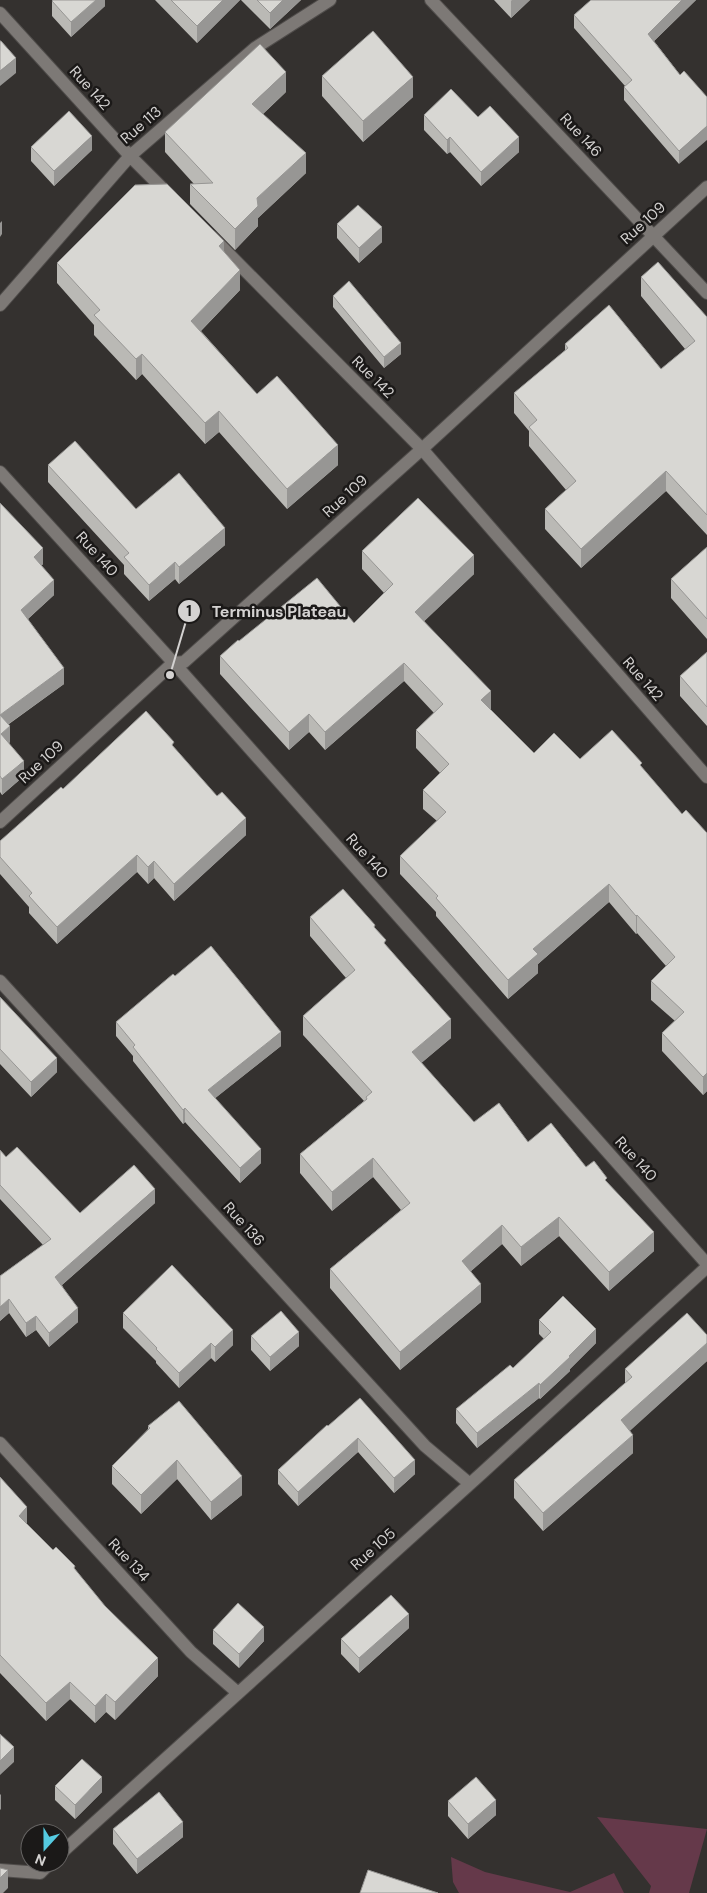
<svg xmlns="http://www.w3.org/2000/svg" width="707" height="1893" font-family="'DM Sans',sans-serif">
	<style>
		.green { fill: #65394a }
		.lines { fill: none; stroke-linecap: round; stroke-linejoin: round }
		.minor-casing { stroke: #504d4b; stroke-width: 14 }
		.minor { stroke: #7d7976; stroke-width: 12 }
		.wall { fill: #bab9b5 }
		.shaded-wall { fill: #979694 }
		.building { fill: #d8d7d3; stroke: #979694 }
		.labels { text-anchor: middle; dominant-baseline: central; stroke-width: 5; stroke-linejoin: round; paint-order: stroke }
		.street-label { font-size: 15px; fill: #d4d2d1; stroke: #1b1918 }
		.leader { fill: none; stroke: #d4d2d1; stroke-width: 2 }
		.callout-dot { fill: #d4d2d1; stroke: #1b1918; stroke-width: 2 }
		.mark-label { font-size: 15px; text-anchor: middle; font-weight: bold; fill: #111 }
		.callout-label { font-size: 16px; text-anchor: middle; font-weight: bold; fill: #d4d2d1; stroke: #1b1918; stroke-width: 5; stroke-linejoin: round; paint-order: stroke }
	</style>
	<rect width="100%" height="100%" fill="#34312f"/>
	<path class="green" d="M 597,1817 L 707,1829 L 689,1893 L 649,1893 L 651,1886 Z
		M 451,1857 L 485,1872 L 570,1892 L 614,1873 L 624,1893 L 459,1893 L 453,1882 Z"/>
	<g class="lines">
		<g class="minor-casing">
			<path id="minor" d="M 431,0 L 707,293
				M 0,13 L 130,156 L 171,197
				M 212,237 L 422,449 L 707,777
				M 0,305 L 130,156 L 255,48 L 330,0
				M 0,472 L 181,671 L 707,1264
				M 0,822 L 173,663 L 184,662 L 422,449 L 707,187
				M 0,981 L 425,1446 L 470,1484
				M 0,1443 L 191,1652 L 238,1693
				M 60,1854 L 482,1473 L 707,1267
				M 0,1870 L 40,1873 L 50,1863"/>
		</g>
		<use href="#minor" class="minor"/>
	</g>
	<path class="wall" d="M 105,0 L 105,6 L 71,37 L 52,16 L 52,1 Z
		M 155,0 L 240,0 L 197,43 Z
		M 241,0 L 301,0 L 270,29 Z
		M 494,0 L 530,0 L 511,18 Z
		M 591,0 L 696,0 L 654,41 L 680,75 L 679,164 L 624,100 L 624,87 L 625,86 L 574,28 L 574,15 Z
		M 322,76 L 413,97 L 363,142 L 322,96 Z
		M 286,92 L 263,114 L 306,173 L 258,218 L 258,226 L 235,250 L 190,204 L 190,184 L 194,184 L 165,152 L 165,132 Z
		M 424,115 L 478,117 L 519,152 L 481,186 L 450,152 L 447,154 L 424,130 Z
		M 31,147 L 92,150 L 54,186 L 31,161 Z
		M 337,224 L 382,242 L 359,263 L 337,238 Z
		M 224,251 L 240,290 L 201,331 L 257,394 L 338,465 L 287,509 L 219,432 L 205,444 L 142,374 L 136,380 L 94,335 L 94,325 L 57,283 L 57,263 Z
		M 641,277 L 707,317 L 707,535 L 666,491 L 581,568 L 545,529 L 545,509 L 566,490 L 529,446 L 529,431 L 514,413 L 514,393 L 565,351 L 565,344 L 661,369 L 685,349 L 641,296 Z
		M 333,296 L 401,354 L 384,368 L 333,307 Z
		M 48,465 L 136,509 L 225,545 L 179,584 L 175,579 L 149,601 L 124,574 L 124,565 L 48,482 Z
		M 0,503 L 43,564 L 41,566 L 54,595 L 28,619 L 64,684 L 9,724 L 10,742 L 9,743 L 24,776 L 2,795 L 0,792 Z
		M 707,547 L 707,639 L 671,598 L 671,579 Z
		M 362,551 L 474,574 L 424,621 L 491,709 L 490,710 L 534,753 L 580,759 L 642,768 L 682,814 L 707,833 L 707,1091 L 703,1095 L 662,1051 L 662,1033 L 675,1021 L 651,1000 L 651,981 L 666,966 L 637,933 L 636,934 L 609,902 L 538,964 L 538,973 L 508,999 L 436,916 L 436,912 L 400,874 L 400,856 L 437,821 L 423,809 L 423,790 L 440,773 L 416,748 L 416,730 L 434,713 L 404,681 L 325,750 L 309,732 L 289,750 L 220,674 L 220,656 L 239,641 L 354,623 L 384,593 L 362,569 Z
		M 707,652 L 707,726 L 680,696 L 680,676 Z
		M 174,748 L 246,835 L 174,901 L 154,878 L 148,884 L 137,872 L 57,944 L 29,913 L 29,907 L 0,874 L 0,841 L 63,789 Z
		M 310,917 L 375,929 L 386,946 L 451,1038 L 421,1063 L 474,1122 L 528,1142 L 586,1167 L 607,1183 L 654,1251 L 609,1291 L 559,1236 L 521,1266 L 502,1244 L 471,1271 L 481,1302 L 400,1370 L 330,1288 L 330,1269 L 401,1210 L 373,1177 L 332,1211 L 300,1173 L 300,1154 L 364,1101 L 303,1035 L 303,1016 L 346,978 L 310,936 Z
		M 175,976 L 281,1046 L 215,1098 L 261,1163 L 240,1183 L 185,1122 L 183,1124 L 133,1061 L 133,1056 L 116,1036 L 116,1022 Z
		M 0,997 L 57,1072 L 31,1097 L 0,1064 Z
		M 0,1150 L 6,1157 L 80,1213 L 155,1203 L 62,1285 L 78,1322 L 49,1347 L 36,1330 L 26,1337 L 9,1313 L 0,1321 L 0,1276 L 43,1245 L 0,1199 Z
		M 123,1313 L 233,1345 L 215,1362 L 211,1358 L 179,1388 L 156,1363 L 156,1361 L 123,1328 Z
		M 539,1320 L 596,1343 L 570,1369 L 570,1371 L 540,1399 L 539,1398 L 477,1448 L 456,1423 L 456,1409 L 513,1368 L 544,1339 L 539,1334 Z
		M 707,1335 L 707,1361 L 630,1430 L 633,1453 L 543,1531 L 514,1498 L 514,1480 L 625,1383 L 625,1369 Z
		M 251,1336 L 299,1346 L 270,1371 L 251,1350 Z
		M 360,1398 L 415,1474 L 394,1493 L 358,1452 L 298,1506 L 278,1484 L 278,1470 Z
		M 148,1426 L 242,1495 L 211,1520 L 177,1479 L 141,1514 L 112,1484 L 112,1466 L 148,1429 Z
		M 0,1477 L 27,1524 L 53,1550 L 75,1570 L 158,1676 L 115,1720 L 106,1712 L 95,1723 L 70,1699 L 46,1721 L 0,1673 Z
		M 409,1628 L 359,1673 L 341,1654 L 341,1639 Z
		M 213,1630 L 264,1641 L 239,1668 L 213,1644 Z
		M 55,1786 L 102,1792 L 75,1819 L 55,1800 Z
		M 448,1801 L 496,1815 L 468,1839 L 448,1816 Z
		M 113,1829 L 183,1837 L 137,1874 L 113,1844 Z"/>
	<path class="shaded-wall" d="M 96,0 L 105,0 L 105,6 L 71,37 L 71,22 Z
		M 223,0 L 240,0 L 197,43 L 197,26 Z
		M 283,0 L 301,0 L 270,29 L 270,13 Z
		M 512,0 L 530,0 L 511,18 L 511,1 Z
		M 682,0 L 696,0 L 648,47 L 648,34 Z
		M 16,58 L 16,73 L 0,86 L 0,71 Z
		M 286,72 L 286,92 L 252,124 L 252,104 Z
		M 413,77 L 413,97 L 363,142 L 363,121 Z
		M 707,126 L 707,140 L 679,164 L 679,151 Z
		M 92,136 L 92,150 L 54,186 L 54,171 Z
		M 450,137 L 450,152 L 447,154 L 447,140 Z
		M 519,137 L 519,152 L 481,186 L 481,172 Z
		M 306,153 L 306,173 L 258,218 L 258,226 L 235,250 L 235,229 L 257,198 Z
		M 2,221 L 2,234 L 0,237 L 0,223 Z
		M 382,227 L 382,242 L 359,263 L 359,248 Z
		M 224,241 L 224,261 L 219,246 Z
		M 240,270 L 240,290 L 191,341 L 191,321 Z
		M 401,343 L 401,354 L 384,368 L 384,357 Z
		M 142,354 L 142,374 L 136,380 L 136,359 Z
		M 219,411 L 219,432 L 205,444 L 205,423 Z
		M 338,445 L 338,465 L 287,509 L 287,489 Z
		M 666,471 L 666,491 L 581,568 L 581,549 Z
		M 225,528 L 225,545 L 179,584 L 179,567 Z
		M 43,548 L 43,564 L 34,573 L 34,557 Z
		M 474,555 L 474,574 L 415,630 L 415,612 Z
		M 175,562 L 175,579 L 149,601 L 149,585 Z
		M 54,580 L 54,595 L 21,625 L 21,610 Z
		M 404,663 L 404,681 L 325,750 L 325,732 Z
		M 64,668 L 64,684 L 0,730 L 0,715 Z
		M 491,691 L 491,709 L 481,719 L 481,700 Z
		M 309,714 L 309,732 L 289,750 L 289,732 Z
		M 10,726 L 10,742 L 1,749 L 1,734 Z
		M 24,761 L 24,776 L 2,795 L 2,779 Z
		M 246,818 L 246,835 L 174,901 L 174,884 Z
		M 137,855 L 137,872 L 57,944 L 57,927 Z
		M 154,861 L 154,878 L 148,884 L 148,867 Z
		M 609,884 L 609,902 L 538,964 L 538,973 L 508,999 L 508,980 L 533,949 Z
		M 637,915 L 637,933 L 636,934 L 636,916 Z
		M 451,1019 L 451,1038 L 412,1071 L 412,1052 Z
		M 281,1032 L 281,1046 L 208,1104 L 208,1090 Z
		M 57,1058 L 57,1072 L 31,1097 L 31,1082 Z
		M 707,1073 L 707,1091 L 703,1095 L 703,1077 Z
		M 185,1108 L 185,1122 L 183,1124 L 183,1110 Z
		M 261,1149 L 261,1163 L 240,1183 L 240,1168 Z
		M 373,1158 L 373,1177 L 332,1211 L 332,1192 Z
		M 155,1189 L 155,1203 L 55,1291 L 55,1277 Z
		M 559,1217 L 559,1236 L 521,1266 L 521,1247 Z
		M 502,1225 L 502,1244 L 462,1279 L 462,1261 Z
		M 654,1232 L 654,1251 L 609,1291 L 609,1272 Z
		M 481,1284 L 481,1302 L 400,1370 L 400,1352 Z
		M 9,1299 L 9,1313 L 0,1321 L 0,1307 Z
		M 78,1308 L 78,1322 L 49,1347 L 49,1333 Z
		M 36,1316 L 36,1330 L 26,1337 L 26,1323 Z
		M 596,1329 L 596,1343 L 570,1369 L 570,1371 L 540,1399 L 540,1385 Z
		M 233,1330 L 233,1345 L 215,1362 L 215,1347 Z
		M 299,1332 L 299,1346 L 270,1371 L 270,1357 Z
		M 211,1343 L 211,1358 L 179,1388 L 179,1373 Z
		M 707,1343 L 707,1361 L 621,1439 L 621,1420 Z
		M 539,1383 L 539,1398 L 477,1448 L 477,1433 Z
		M 633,1435 L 633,1453 L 543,1531 L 543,1513 Z
		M 358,1438 L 358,1452 L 298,1506 L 298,1492 Z
		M 177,1460 L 177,1479 L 141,1514 L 141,1495 Z
		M 415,1460 L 415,1474 L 394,1493 L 394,1478 Z
		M 242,1476 L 242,1495 L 211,1520 L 211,1502 Z
		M 27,1507 L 27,1524 L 19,1516 Z
		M 409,1614 L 409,1628 L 359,1673 L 359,1658 Z
		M 264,1627 L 264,1641 L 239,1668 L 239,1654 Z
		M 158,1658 L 158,1676 L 115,1720 L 115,1702 Z
		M 70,1682 L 70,1699 L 46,1721 L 46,1703 Z
		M 106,1694 L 106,1712 L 95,1723 L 95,1706 Z
		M 14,1747 L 14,1762 L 0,1775 L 0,1761 Z
		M 102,1777 L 102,1792 L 75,1819 L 75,1805 Z
		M 1,1794 L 1,1809 L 0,1810 L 0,1795 Z
		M 496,1800 L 496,1815 L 468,1839 L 468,1824 Z
		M 183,1822 L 183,1837 L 137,1874 L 137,1859 Z
		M 8,1870 L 8,1888 L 3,1893 L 0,1893 L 0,1878 Z"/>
	<path class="building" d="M 53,0 L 96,0 L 71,22 L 52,1 Z
		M 171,0 L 223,0 L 197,26 Z
		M 257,0 L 283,0 L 270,13 Z
		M 591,0 L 682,0 L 648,34 L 680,75 L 684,71 L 707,97 L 707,126 L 679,151 L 624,87 L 632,80 L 574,15 Z
		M 373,31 L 413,77 L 363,121 L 322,76 Z
		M 0,41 L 1,41 L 16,58 L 0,71 Z
		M 260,44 L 286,72 L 252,104 L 306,153 L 257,198 L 258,206 L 235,229 L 190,184 L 213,183 L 165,132 Z
		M 451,89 L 478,117 L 490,106 L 519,137 L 481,172 L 450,137 L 447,140 L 424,115 Z
		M 69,111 L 92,136 L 54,171 L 31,147 Z
		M 167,184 L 224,241 L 219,246 L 240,270 L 191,321 L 257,394 L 277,376 L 338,445 L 287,489 L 219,411 L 205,423 L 142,354 L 136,359 L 94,315 L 100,310 L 57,263 L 135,185 Z
		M 358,205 L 382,227 L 359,248 L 337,224 Z
		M 658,262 L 707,317 L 707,515 L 666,471 L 581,549 L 545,509 L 576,481 L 529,427 L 537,420 L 514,393 L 568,348 L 565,344 L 609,305 L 661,369 L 695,341 L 641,277 Z
		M 349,281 L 401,343 L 384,357 L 333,296 Z
		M 75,441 L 136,509 L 179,473 L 225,528 L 179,567 L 175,562 L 149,585 L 124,557 L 129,553 L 48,465 Z
		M 418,498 L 474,555 L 415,612 L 491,691 L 481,700 L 534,753 L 554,733 L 580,759 L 612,730 L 642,763 L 640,765 L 682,814 L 686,810 L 707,833 L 707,1073 L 703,1077 L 662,1033 L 684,1012 L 651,981 L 675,957 L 637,915 L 636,916 L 609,884 L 533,949 L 538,954 L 508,980 L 436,898 L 438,896 L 400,856 L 446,812 L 423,790 L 449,764 L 416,730 L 443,704 L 404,663 L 325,732 L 309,714 L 289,732 L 220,656 L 238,640 L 239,641 L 317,578 L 354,623 L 393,584 L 362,551 Z
		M 0,503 L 43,548 L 34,557 L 54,580 L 21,610 L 64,668 L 0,715 L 10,726 L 1,734 L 24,761 L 2,779 L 0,776 Z
		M 707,547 L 707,619 L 671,579 Z
		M 707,652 L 707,707 L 680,676 Z
		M 146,711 L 174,742 L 172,745 L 217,796 L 222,792 L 246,818 L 174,884 L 154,861 L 148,867 L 137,855 L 57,927 L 29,896 L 32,893 L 0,857 L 0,841 L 61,787 L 63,789 Z
		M 343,889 L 375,925 L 374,927 L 386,940 L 384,943 L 451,1019 L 412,1052 L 474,1122 L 499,1103 L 528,1142 L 551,1123 L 586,1167 L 594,1161 L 607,1178 L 605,1180 L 654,1232 L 609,1272 L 559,1217 L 521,1247 L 502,1225 L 462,1261 L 481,1284 L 400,1352 L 330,1269 L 410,1203 L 373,1158 L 332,1192 L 300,1154 L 367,1099 L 366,1097 L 372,1092 L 303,1016 L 355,970 L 310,917 Z
		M 211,946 L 281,1032 L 208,1090 L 261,1149 L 240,1168 L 185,1108 L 183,1110 L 133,1047 L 135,1045 L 116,1022 L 173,974 L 175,976 Z
		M 0,997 L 57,1058 L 31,1082 L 0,1049 Z
		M 17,1147 L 80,1213 L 134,1165 L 155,1189 L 55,1277 L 78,1308 L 49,1333 L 36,1316 L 26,1323 L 9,1299 L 0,1307 L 0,1276 L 51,1239 L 0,1185 L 0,1150 L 6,1157 Z
		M 172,1265 L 233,1330 L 215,1347 L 211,1343 L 179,1373 L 156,1349 L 157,1348 L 123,1313 Z
		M 563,1296 L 596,1329 L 569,1356 L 570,1357 L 540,1385 L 539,1383 L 477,1433 L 456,1409 L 510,1365 L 513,1368 L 551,1332 L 539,1320 Z
		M 281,1311 L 299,1332 L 270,1357 L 251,1336 Z
		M 687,1313 L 707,1335 L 707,1343 L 621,1420 L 633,1435 L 543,1513 L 514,1480 L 632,1377 L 625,1369 Z
		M 360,1398 L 415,1460 L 394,1478 L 358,1438 L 298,1492 L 278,1470 L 327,1425 L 328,1426 Z
		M 179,1401 L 242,1476 L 211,1502 L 177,1460 L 141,1495 L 112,1466 L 150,1428 L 148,1426 Z
		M 0,1477 L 27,1507 L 19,1516 L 53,1550 L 56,1547 L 75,1566 L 74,1568 L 105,1606 L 158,1658 L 115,1702 L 106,1694 L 95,1706 L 70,1682 L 46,1703 L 0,1655 Z
		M 391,1595 L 409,1614 L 359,1658 L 341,1639 Z
		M 238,1603 L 264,1627 L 239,1654 L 213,1630 Z
		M 0,1734 L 14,1747 L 0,1761 Z
		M 82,1759 L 102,1777 L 75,1805 L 55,1786 Z
		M 476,1777 L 496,1800 L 468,1824 L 448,1801 Z
		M 159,1792 L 183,1822 L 137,1859 L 113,1829 Z
		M 0,1868 L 8,1870 L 0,1878 Z
		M 368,1870 L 438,1893 L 360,1893 Z"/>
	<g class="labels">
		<g class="street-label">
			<text transform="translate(90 88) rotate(48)">Rue 142</text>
			<text transform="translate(141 125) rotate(-41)">Rue 113</text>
			<text transform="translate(581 135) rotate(47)">Rue 146</text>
			<text transform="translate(643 223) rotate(-42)">Rue 109</text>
			<text transform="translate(373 377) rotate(45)">Rue 142</text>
			<text transform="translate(345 496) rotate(-42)">Rue 109</text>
			<text transform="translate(97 554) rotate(48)">Rue 140</text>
			<text transform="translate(643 679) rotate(49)">Rue 142</text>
			<text transform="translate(41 762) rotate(-43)">Rue 109</text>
			<text transform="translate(367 856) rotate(48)">Rue 140</text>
			<text transform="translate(636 1159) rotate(48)">Rue 140</text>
			<text transform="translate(244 1224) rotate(48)">Rue 136</text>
			<text transform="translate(373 1549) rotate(-42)">Rue 105</text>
			<text transform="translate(129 1560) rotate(47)">Rue 134</text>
		</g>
	</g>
	<path class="leader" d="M170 675L189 611"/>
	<g class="callout-dot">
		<circle cx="170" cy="675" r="5"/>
		<circle cx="189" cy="611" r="12"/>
	</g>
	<g class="mark-label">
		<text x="189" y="616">1</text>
	</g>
	<g class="callout-label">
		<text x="279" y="617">Terminus Plateau</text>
	</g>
	<g transform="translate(45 1848) rotate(201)"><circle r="24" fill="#1b1918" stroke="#656362"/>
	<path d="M0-4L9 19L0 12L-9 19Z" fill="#55cae0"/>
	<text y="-8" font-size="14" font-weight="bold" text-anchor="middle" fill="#d4d2d1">N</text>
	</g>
</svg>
